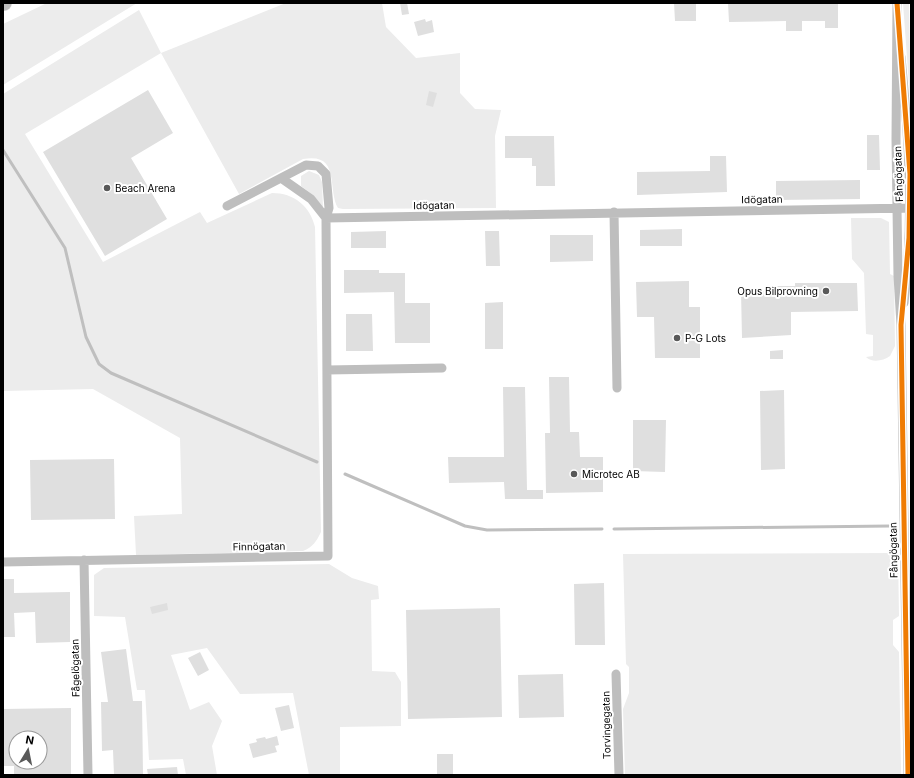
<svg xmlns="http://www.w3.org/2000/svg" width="914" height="778" font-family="Inter,sans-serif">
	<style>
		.green { fill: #ececec }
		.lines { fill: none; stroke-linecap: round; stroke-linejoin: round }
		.stream { stroke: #bfbfbf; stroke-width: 3 }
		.building { fill: #dfdfdf; fill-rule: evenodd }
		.primary-casing { stroke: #dbdbdb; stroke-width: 16 }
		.minor { stroke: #bebebe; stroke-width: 9 }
		.primary { stroke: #bebebe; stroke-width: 15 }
		.bus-1-casing { stroke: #fff; stroke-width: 8 }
		.bus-1 { stroke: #ef7c04; stroke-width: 5 }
		.poi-dot { fill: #595959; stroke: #fff; stroke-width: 1.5 }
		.labels { text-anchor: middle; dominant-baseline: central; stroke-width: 4; stroke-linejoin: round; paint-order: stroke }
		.street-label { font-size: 10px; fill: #000; stroke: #fff }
		.poi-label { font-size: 10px; fill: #000; stroke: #fff; text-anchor: start }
	</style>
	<rect width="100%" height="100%" fill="#fff"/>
	<path class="green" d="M 47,3 L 137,3 L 3,85 L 3,24 Z
		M 286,3 L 382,3 L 386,27 L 416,58 L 460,53 L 460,93 L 475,109 L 501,110 L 495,136 L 496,208 L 343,209 L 338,208 C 327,189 341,152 303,159 L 239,194 L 161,53 L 25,134 L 103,262 L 200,212 L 207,223 L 272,193 C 294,193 310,206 315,227 L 321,532 C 316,542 313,547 303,551 L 136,555 L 134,516 L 182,514 L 180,438 L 93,389 L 3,391 L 3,94 L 139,10 L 161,53 Z
		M 903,3 L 909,3 L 911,112 Z
		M 309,171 L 319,175 L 322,182 L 323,208 L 313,195 L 301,186 L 301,176 Z
		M 851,218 L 881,218 L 889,222 L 890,274 L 894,276 L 895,346 L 890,356 C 883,361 872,363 866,357 L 873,356 L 873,335 L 866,334 L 864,273 L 852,259 Z
		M 898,553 L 899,616 L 893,620 L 893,645 L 899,652 L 901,775 L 625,775 L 623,709 L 629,693 L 629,667 L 626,664 L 623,554 Z
		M 329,564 L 352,578 L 378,586 L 379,599 L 371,600 L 372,671 L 395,672 L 401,682 L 401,726 L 340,727 L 340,775 L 309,775 L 293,693 L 240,694 L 207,648 L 171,655 L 190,710 L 209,702 L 222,721 L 212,746 L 217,775 L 186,775 L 183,759 L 149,760 L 145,690 L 137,690 L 125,617 L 94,616 L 94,575 L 104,568 Z"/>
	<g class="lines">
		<path class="stream" d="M 3,150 L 65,248 L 86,337 L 99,364 L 111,373 L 317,462
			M 345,474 L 465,526 L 487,530 L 602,529
			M 614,529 L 890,526"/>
	</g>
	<path class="building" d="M 400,3 L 407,3 L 409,14 L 402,15 Z
		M 674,3 L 696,3 L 696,21 L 675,21 Z
		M 728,3 L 838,3 L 838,28 L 825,28 L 825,21 L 802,21 L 802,31 L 786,31 L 786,21 L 729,22 Z
		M 425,19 L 426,22 L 432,20 L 434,32 L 418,36 L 414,22 Z
		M 148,90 L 173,133 L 131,158 L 167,219 L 105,256 L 43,152 Z
		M 429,91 L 437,93 L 433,107 L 426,105 Z
		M 867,135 L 879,135 L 880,170 L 867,170 Z
		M 505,136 L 554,136 L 555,186 L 536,186 L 536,166 L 532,166 L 532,158 L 505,158 Z
		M 710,156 L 726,156 L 727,192 L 637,195 L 637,172 L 710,171 Z
		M 860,180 L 860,199 L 776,200 L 776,181 Z
		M 682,229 L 682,246 L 640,246 L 640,230 Z
		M 386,231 L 386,248 L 351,248 L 351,232 Z
		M 485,231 L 499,231 L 500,266 L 486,266 Z
		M 550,235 L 593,235 L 593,261 L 550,262 Z
		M 344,270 L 379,270 L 379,273 L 405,273 L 405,303 L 430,303 L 430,343 L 395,343 L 394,292 L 344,293 Z
		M 689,281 L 689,307 L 700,307 L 700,358 L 655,358 L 654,317 L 637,317 L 636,282 Z
		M 795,283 L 857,283 L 858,311 L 791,312 L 791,335 L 742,338 L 741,291 L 770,291 L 770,286 L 795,286 Z
		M 503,302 L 503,349 L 485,349 L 485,303 Z
		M 346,314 L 372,314 L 373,351 L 346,351 Z
		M 783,350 L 783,359 L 770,359 L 770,351 Z
		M 549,377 L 569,377 L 570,432 L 579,432 L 580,457 L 603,457 L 603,492 L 546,493 L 545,433 L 550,433 Z
		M 503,387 L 525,387 L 527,490 L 543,490 L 543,499 L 505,499 L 504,482 L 449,483 L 448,457 L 504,457 Z
		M 784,390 L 785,469 L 761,470 L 760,391 Z
		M 633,420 L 666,420 L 665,472 L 633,471 Z
		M 114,459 L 115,519 L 31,520 L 30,460 Z
		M 3,579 L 14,579 L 14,593 L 70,592 L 70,642 L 36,643 L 35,612 L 14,613 L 15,637 L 3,637 Z
		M 604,583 L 605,645 L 575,645 L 574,584 Z
		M 167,603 L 168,610 L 152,614 L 150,607 Z
		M 500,608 L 502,717 L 408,719 L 406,610 Z
		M 126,649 L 133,701 L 142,701 L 143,775 L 114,775 L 113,750 L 102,751 L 101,702 L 108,702 L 101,652 Z
		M 200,652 L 209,670 L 198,676 L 188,658 Z
		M 563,674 L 564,717 L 519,718 L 518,675 Z
		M 289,705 L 294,728 L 281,731 L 275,708 Z
		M 71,708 L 71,775 L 14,775 L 14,766 L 3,766 L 3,709 ZM 40,734 L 40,762 L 16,762 L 16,735 Z
		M 277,736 L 279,745 L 275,746 L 277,752 L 253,758 L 249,744 L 257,742 L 256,739 L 265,737 L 266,739 Z
		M 437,754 L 453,754 L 453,775 L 437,775 Z
		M 177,767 L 178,775 L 148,775 L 147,769 Z"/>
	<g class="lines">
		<g class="primary-casing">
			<path id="primary" d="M 3,3 L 4,3"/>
		</g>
		<path class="minor" d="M 897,3 L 896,139 L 898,276 L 901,325 L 908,775
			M 901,57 C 909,139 914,221 904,303
			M 281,178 L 311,199 L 326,218
			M 614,212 L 617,388
			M 326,218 L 911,208
			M 327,370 L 442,368
			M 84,560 L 88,775
			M 3,562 L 328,556 L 326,218 L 329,208 L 326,174 L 318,166 L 306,165 L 227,206
			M 616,674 L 619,775"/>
		<use href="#primary" class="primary"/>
		<g class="bus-1-casing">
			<path id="bus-1" d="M 897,3 L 910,174 L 909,238 L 901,325 L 908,775"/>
		</g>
		<use href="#bus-1" class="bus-1"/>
	</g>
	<g class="poi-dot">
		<circle cx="107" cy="188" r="4"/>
		<circle cx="826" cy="291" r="4"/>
		<circle cx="677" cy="338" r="4"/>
		<circle cx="574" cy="474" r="4"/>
	</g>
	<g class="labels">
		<g class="street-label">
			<text transform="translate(898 174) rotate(-92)">Fångögatan</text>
			<text transform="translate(762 199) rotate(-1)">Idögatan</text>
			<text transform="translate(434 205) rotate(-1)">Idögatan</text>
			<text transform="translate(259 546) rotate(-1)">Finnögatan</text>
			<text transform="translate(893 550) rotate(-91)">Fångögatan</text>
			<text transform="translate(75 668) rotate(-91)">Fågelögatan</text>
			<text transform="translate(606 725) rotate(-91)">Torvingegatan</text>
		</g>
		<g class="poi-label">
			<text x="115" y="188">Beach Arena</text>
			<text x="818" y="291" text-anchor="end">Opus Bilprovning</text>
			<text x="685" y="338">P-G Lots</text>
			<text x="582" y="474">Microtec AB</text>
		</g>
	</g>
	<rect width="914" height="778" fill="none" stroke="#000000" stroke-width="8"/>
	<g transform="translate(28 750) rotate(10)"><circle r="19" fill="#ffffff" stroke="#999999"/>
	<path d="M0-3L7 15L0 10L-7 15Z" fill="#595959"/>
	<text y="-6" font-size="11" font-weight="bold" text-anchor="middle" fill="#000000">N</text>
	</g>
</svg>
